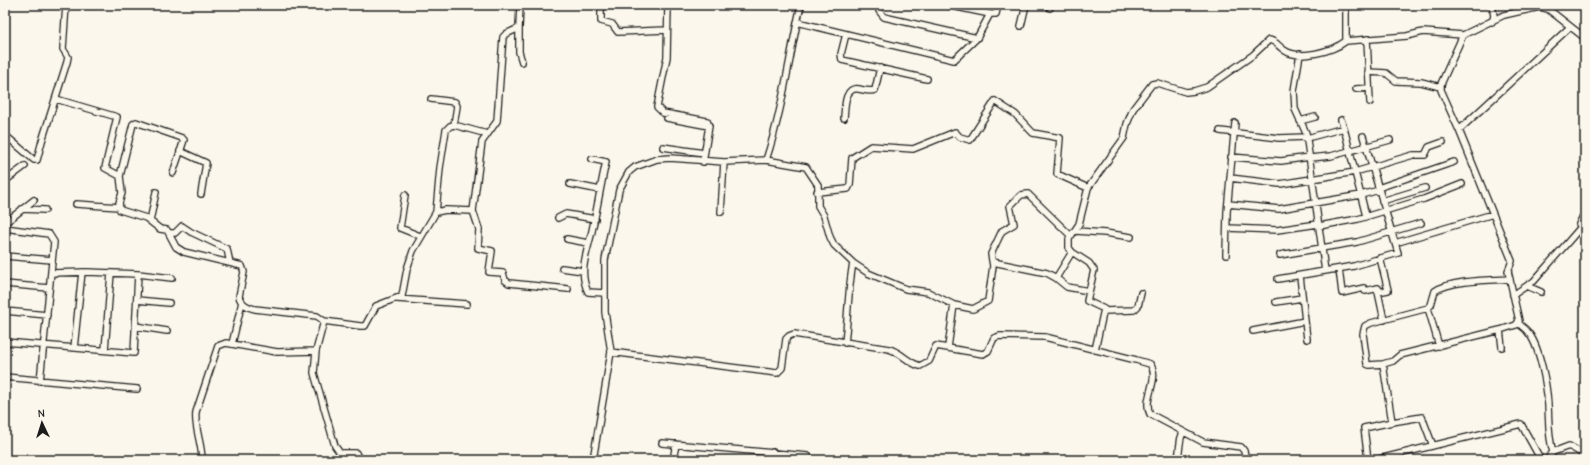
<svg xmlns="http://www.w3.org/2000/svg" width="1590" height="465" font-family="'Comic Neue',sans-serif">
	<style>
		.lines { fill: none; stroke-linecap: round; stroke-linejoin: round }
		.minor-casing { stroke: #1c1c1c; stroke-width: 8 }
		.minor { stroke: #fbf7ec; stroke-width: 5.5 }
	</style>
	<rect width="100%" height="100%" fill="#fbf7ec"/>
	<filter id="ink" filterUnits="userSpaceOnUse"><feTurbulence type="fractalNoise" baseFrequency=".025" numOctaves="2"/><feDisplacementMap in="SourceGraphic" scale="8" xChannelSelector="R" yChannelSelector="G"/><feConvolveMatrix kernelMatrix="1 2 1 2 8 2 1 2 1" color-interpolation-filters="sRGB"/></filter>
	<g filter="url(#ink)">
		<g class="lines">
			<g class="minor-casing">
				<path id="minor" d="M 601,5 L 601,21 L 612,24 L 618,32 L 666,30
					M 668,5 L 667,57 L 657,107 L 663,113 L 707,121 L 709,126 L 703,162
					M 879,5 L 879,11 L 884,17 L 977,38
					M 947,5 L 990,14
					M 1346,5 L 1346,41
					M 1050,8 L 1051,5
					M 797,22 L 954,60 L 977,38 L 990,14 L 996,14 L 998,5
					M 1492,22 L 1494,16 L 1492,5
					M 1021,26 L 1026,5
					M 519,28 L 519,52 L 522,62
					M 846,34 L 841,54 L 842,60 L 927,79
					M 1367,39 L 1370,102
					M 1300,54 L 1294,91 L 1295,109 L 1306,133 L 1325,271
					M 1368,72 L 1386,73 L 1396,81 L 1421,82 L 1441,87
					M 1356,89 L 1369,88
					M 56,99 L 117,117 L 105,168 L 120,176 L 122,193 L 119,203 L 120,210 L 146,218 L 160,229 L 167,230 L 176,247 L 184,252 L 242,266 L 244,272 L 239,296 C 240,303 248,308 255,309 L 317,316 L 324,321
					M 431,99 L 455,102 L 457,106 L 454,125 L 487,134
					M 667,118 L 709,126
					M 844,118 C 845,108 844,86 859,89 C 864,90 870,92 875,90 L 880,68
					M 1341,120 L 1344,128 L 1366,216
					M 1300,121 L 1315,117
					M 1459,130 L 1570,27
					M 1220,131 L 1279,138 L 1306,137
					M 5,135 L 34,160 L 37,160 L 42,141 L 67,62 L 68,57 L 63,49 L 66,5
					M 1363,136 L 1395,243
					M 1307,138 L 1344,128
					M 663,147 L 704,153
					M 180,151 L 206,163 L 201,194
					M 1231,157 L 1281,161 L 1310,157
					M 1310,158 L 1331,156 L 1390,140
					M 592,159 L 606,162 C 601,183 598,205 593,226 C 589,249 577,270 588,292 L 605,293
					M 766,160 C 783,109 789,57 801,5
					M 120,176 L 133,124 L 136,122 L 182,138 L 184,140 L 173,173
					M 1230,178 L 1280,184 L 1355,172 L 1413,155 L 1425,155 L 1429,147 L 1443,142
					M 5,181 L 25,166
					M 570,184 L 600,190
					M 1378,188 L 1454,162
					M 817,192 L 848,189 L 850,185 L 852,158 L 871,146 L 913,149 L 955,132 L 960,137 L 970,140 L 995,101 L 1015,114 L 1033,133 L 1060,138 L 1057,174 L 1088,188
					M 405,195 L 400,228 L 420,236
					M 1382,201 L 1425,188
					M 76,204 L 119,207
					M 1228,204 L 1279,209 L 1361,195 L 1379,190
					M 22,209 L 45,210
					M 473,211 L 479,229 L 478,248 L 492,251 L 489,272 L 503,273 L 505,280 L 509,283 L 568,289
					M 436,212 L 440,168 L 446,130 L 450,126 L 454,125
					M 721,212 L 724,162
					M 1585,212 L 1579,224 L 1585,232
					M 558,218 L 566,214 L 595,219
					M 150,221 L 156,192
					M 5,223 L 34,200
					M 1319,226 L 1358,219 L 1424,199 L 1462,184
					M 5,228 L 49,234 L 54,242 L 40,381
					M 1227,228 L 1277,230 L 1318,224
					M 1076,231 L 1105,233 L 1131,237
					M 169,233 L 175,233 L 182,226 L 191,232 L 227,249 L 230,263
					M 567,239 L 588,243
					M 1226,255 L 1227,212 L 1235,123
					M 1280,255 L 1357,242 L 1421,223
					M 5,256 L 52,260
					M 1380,258 L 1388,290 L 1378,292 L 1384,320
					M 993,262 L 1047,273 L 1056,278 L 1067,287 L 1089,291
					M 562,268 L 583,271
					M 1339,269 L 1342,293 L 1364,288 L 1365,291 L 1378,288 L 1380,292
					M 138,274 L 172,278
					M 1300,276 L 1307,339
					M 1056,278 L 1072,252
					M 1278,279 L 1354,266 L 1398,253 L 1395,243 L 1493,214
					M 5,284 L 49,288
					M 1527,286 L 1541,292
					M 1513,295 L 1534,281 L 1581,227
					M 397,299 L 467,304
					M 137,300 L 169,303
					M 1276,302 L 1302,298
					M 1428,308 L 1439,346
					M 5,311 L 47,315
					M 1104,311 L 1134,310 L 1138,306 L 1141,293
					M 1518,323 C 1521,326 1525,328 1527,331 C 1540,345 1547,387 1548,405 C 1549,421 1548,436 1553,452 L 1547,460
					M 135,326 L 167,331
					M 1500,330 L 1502,347
					M 1253,331 L 1305,321
					M 5,342 L 134,353 L 138,274 L 87,272 L 51,273
					M 845,343 C 848,316 848,290 853,263
					M 232,344 L 242,302
					M 948,347 L 954,305
					M 74,348 L 82,272
					M 105,350 L 111,273
					M 1095,350 L 1104,309 L 1087,301 L 1094,270 L 1089,263 L 1072,252 L 1069,248 L 1069,239 L 1079,224 L 1088,188 L 1124,138 L 1127,124 L 1133,109 L 1152,84 L 1157,83 L 1186,92 L 1194,91 L 1207,87 L 1253,55 L 1269,40 C 1276,41 1278,46 1284,50 C 1299,61 1333,51 1346,41 L 1407,36 L 1423,32 L 1463,35 L 1504,15 L 1540,7 L 1548,9 L 1585,38
					M 316,351 L 314,373 L 335,446 L 340,453 L 356,453 L 359,460
					M 611,352 L 605,312 L 605,260 L 619,190 L 629,172 L 635,167 L 657,159 L 670,158 L 724,162 L 766,160 L 806,167 L 818,185 L 818,206 L 824,216 L 830,237 L 834,245 L 853,263 L 868,273 L 906,289 L 928,292 L 954,305 L 973,309 L 988,301 L 993,266 L 991,254 L 1002,231 L 1014,224 L 1010,206 L 1021,195 L 1028,194 L 1071,236
					M 1383,364 L 1369,365 L 1367,364 L 1363,334 L 1365,326 L 1371,323 L 1428,308 L 1431,305 L 1435,291 C 1450,280 1491,280 1510,279
					M 5,377 L 137,389
					M 1392,422 L 1422,417 L 1433,446
					M 662,443 L 808,456 L 812,460
					M 1553,452 L 1569,446 L 1585,455
					M 1178,457 C 1181,446 1178,443 1183,432
					M 673,458 L 688,460
					M 202,460 C 202,443 194,428 196,412 L 218,346 L 226,343 L 277,352 L 316,351 L 324,321 L 360,326 L 365,326 L 376,306 L 402,296 L 407,269 L 413,251 L 436,212 L 446,210 L 473,211 L 482,142 L 497,121 L 503,37 L 506,34 L 519,28 L 520,5
					M 593,460 L 611,352 L 777,373 L 782,368 L 786,339 L 789,336 L 794,334 L 889,349 C 901,352 908,363 920,366 L 929,361 L 936,346 L 983,354 L 988,351 L 994,338 L 1000,336 L 1045,337 L 1136,360 L 1150,364 C 1161,378 1142,399 1150,414 L 1203,442 L 1241,447 L 1244,451 L 1246,460
					M 673,460 L 676,444
					M 772,460 L 773,452
					M 1368,460 L 1364,428 L 1392,422 L 1383,364 L 1393,361 L 1400,355 L 1500,330 L 1516,325 L 1519,321 L 1508,271 L 1512,261 L 1459,130 L 1441,90 L 1441,84 L 1463,35
					M 1375,460 L 1521,424 L 1541,460"/>
			</g>
			<use href="#minor" class="minor"/>
		</g>
	</g>
	<rect width="1590" height="465" fill="none" stroke="#fbf7ec" stroke-width="20"/>
	<rect x="10" y="10" width="1570" height="445" fill="none" stroke="#1c1c1c" stroke-width="1.5" filter="url(#ink)"/>
	<g transform="translate(42 423) rotate(356)" stroke="#fbf7ec" stroke-width="3" paint-order="stroke">
	<path d="M0-3L7 15L0 10L-7 15Z" fill="#1c1c1c"/>
	<text y="-6" font-size="11" font-weight="bold" text-anchor="middle" fill="#1c1c1c">N</text>
	</g>
</svg>
